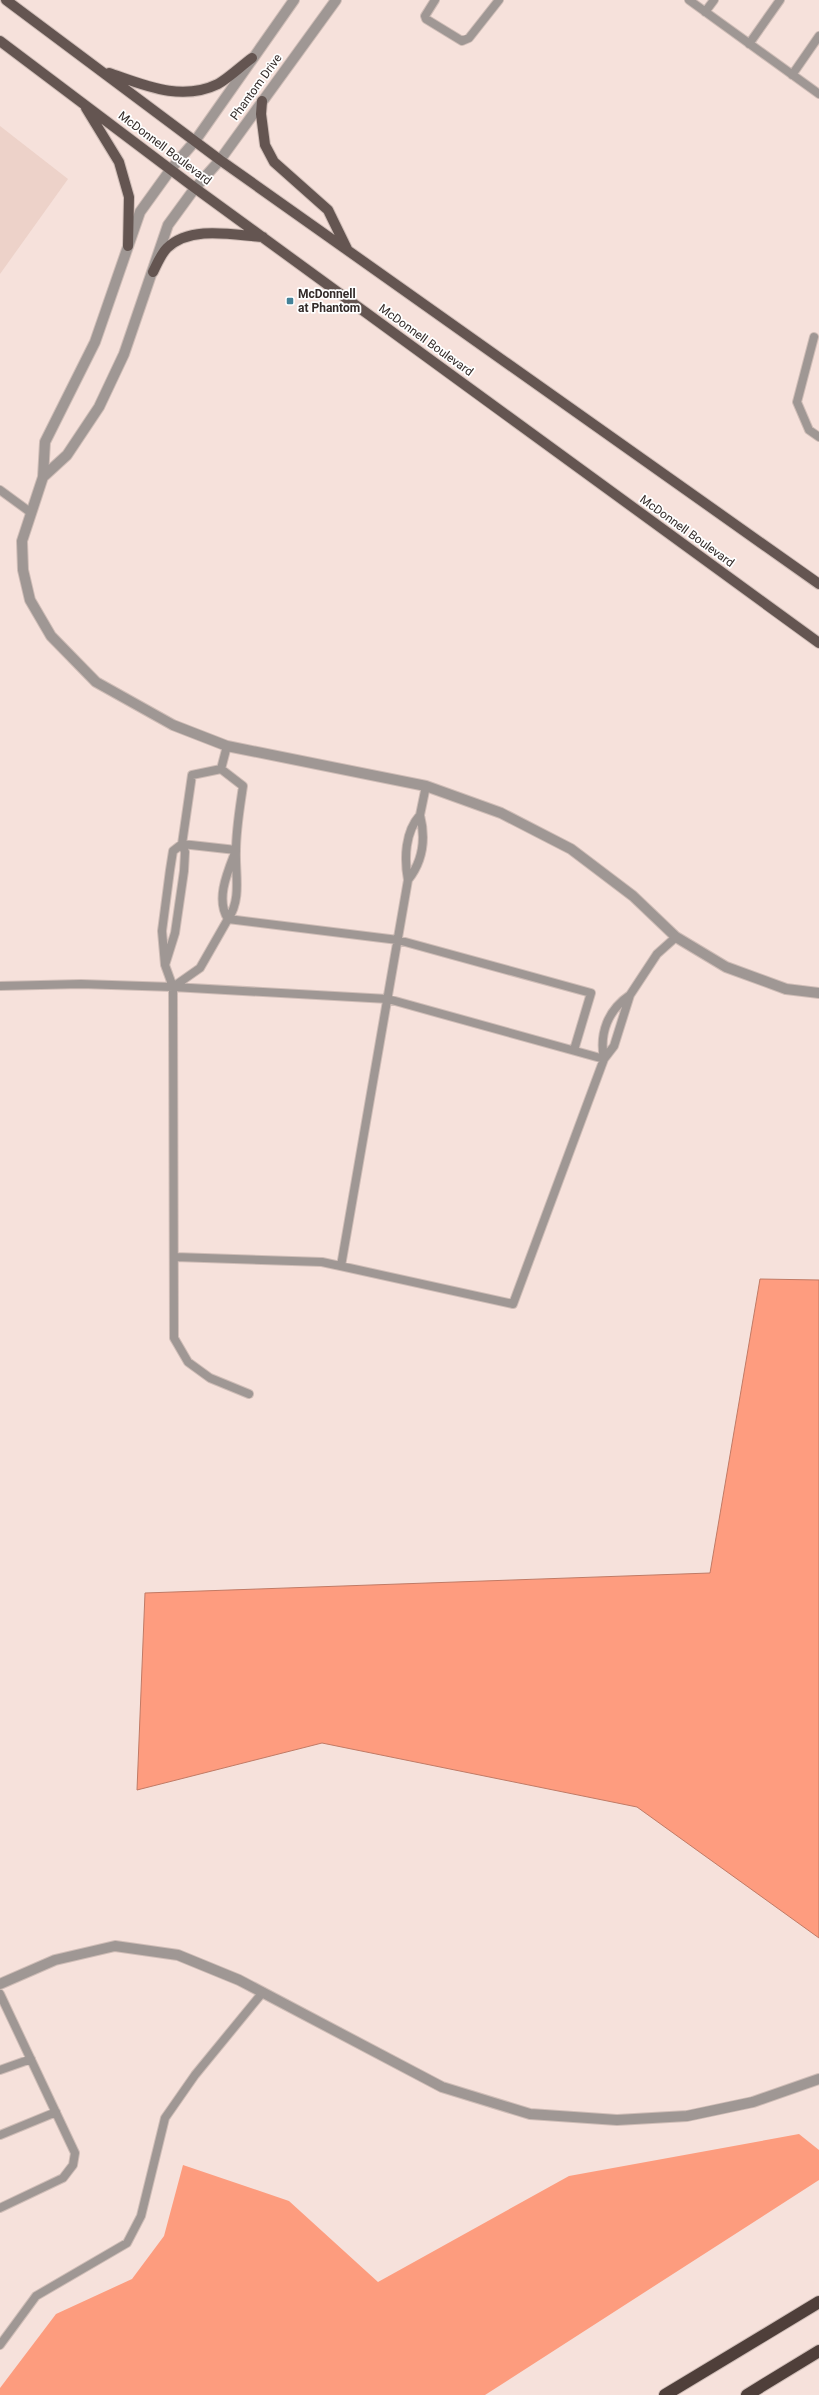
<svg xmlns="http://www.w3.org/2000/svg" width="819" height="2395" font-family="Roboto,sans-serif">
	<style>
		.built { fill: #edd2c9 }
		.forest { fill: #fd9c7e }
		.water { fill: #fe9c7f; stroke: #c17a65 }
		.lines { fill: none; stroke-linecap: round; stroke-linejoin: round }
		.service-casing { stroke: #cfbdb7; stroke-width: 10 }
		.minor-casing { stroke: #cfbdb7; stroke-width: 12 }
		.primary-casing { stroke: #cfbdb7; stroke-width: 12 }
		.motorway-casing { stroke: #cfbdb7; stroke-width: 14 }
		.service { stroke: #9f9794; stroke-width: 8 }
		.minor { stroke: #9f9794; stroke-width: 10 }
		.primary { stroke: #645551; stroke-width: 10 }
		.motorway { stroke: #4f3f3a; stroke-width: 12 }
		.poi-dot { fill: #448298; stroke: #fff; stroke-width: 1.5 }
		.labels { text-anchor: middle; dominant-baseline: central; stroke-width: 3.5; stroke-linejoin: round; paint-order: stroke }
		.street-label { font-size: 12px; fill: #332b29; stroke: #fff }
		.poi-label { font-size: 12px; font-weight: bold; fill: #332b29; stroke: #fff; text-anchor: start }
	</style>
	<rect width="100%" height="100%" fill="#f6e1db"/>
	<path class="built" d="M 0,126 L 68,179 L 0,274 Z"/>
	<path class="forest" d="M 799,2134 L 819,2150 L 819,2180 L 485,2395 L 0,2395 L 0,2388 L 56,2314 L 132,2279 L 164,2236 L 183,2165 L 289,2201 L 378,2282 L 569,2176 Z"/>
	<path class="water" d="M 760,1279 L 819,1280 L 819,1938 L 637,1807 L 322,1743 L 137,1790 L 145,1593 L 710,1573 Z"/>
	<g class="lines">
		<g class="service-casing">
			<path id="service" d="M 435,0 L 425,16 L 426,19 L 462,41 L 469,38 L 499,0
				M 689,0 L 819,94
				M 705,12 L 714,0
				M 749,44 L 780,0
				M 792,75 L 819,36
				M 814,337 L 797,402 L 809,430 L 819,437
				M 0,490 L 30,512
				M 221,769 L 227,746
				M 420,815 C 426,839 423,861 408,880 C 404,858 405,832 420,815 Z
				M 420,815 L 426,786
				M 165,965 L 162,931 L 170,870 L 173,851 L 182,844 L 236,850 C 228,871 215,899 228,919 C 242,899 235,874 236,851 C 236,829 240,807 243,786 L 221,769
				M 0,986 L 81,984 L 173,987 L 388,999 L 604,1059 L 513,1304 L 322,1262 L 175,1257
				M 173,987 L 165,965 L 175,933 L 184,871 L 185,852 L 182,844 L 192,775 L 221,769
				M 630,995 L 614,1046 L 604,1059 C 599,1033 608,1010 630,995 Z
				M 630,995 L 657,954 L 676,937
				M 341,1266 L 408,880
				M 249,1394 L 210,1378 L 188,1362 L 174,1338 L 173,987 L 200,968 L 228,919 L 398,940 L 591,993 L 574,1050
				M 0,1994 L 75,2153 L 73,2165 L 63,2178 L 0,2208
				M 0,2070 L 31,2059
				M 0,2135 L 56,2112
				M 0,2345 L 36,2296 L 127,2243 L 141,2216 L 165,2118 L 195,2075 L 263,1992"/>
		</g>
		<g class="minor-casing">
			<path id="minor" d="M 294,0 L 195,141 L 171,169 L 140,212 L 95,342 L 45,442 L 43,477 L 22,541 L 23,570 L 30,600 L 51,636 L 96,682 L 173,725 L 227,746 L 426,786 L 501,813 L 571,849 L 633,896 L 676,937 L 726,967 L 786,989 L 819,993
				M 43,477 L 67,455 L 99,407 L 124,354 L 168,225 L 195,188 L 220,160 L 336,0
				M 0,1984 L 55,1960 L 115,1946 L 178,1955 L 239,1980 L 442,2087 L 530,2114 L 617,2120 L 687,2116 L 753,2102 L 819,2079"/>
		</g>
		<g class="primary-casing">
			<path id="primary" d="M 6,0 L 220,160 L 819,584
				M 0,41 L 195,188 L 819,643
				M 109,73 C 144,85 181,102 218,84 C 230,77 241,66 252,58
				M 262,101 L 261,114 L 265,145 L 274,162 L 328,210 L 347,249
				M 86,108 L 119,162 L 129,197 L 128,246
				M 153,272 C 157,264 161,254 167,248 C 191,225 233,235 263,237"/>
		</g>
		<g class="motorway-casing">
			<path id="motorway" d="M 665,2395 L 819,2302
				M 747,2395 L 819,2351"/>
		</g>
		<use href="#service" class="service"/>
		<use href="#minor" class="minor"/>
		<use href="#primary" class="primary"/>
		<use href="#motorway" class="motorway"/>
	</g>
	<rect class="poi-dot" x="286" y="297" width="8" height="8" rx="2"/>
	<g class="labels">
		<g class="street-label">
			<text transform="translate(256 87) rotate(-54)">Phantom Drive</text>
			<text transform="translate(165 148) rotate(37)">McDonnell Boulevard</text>
			<text transform="translate(426 340) rotate(36)">McDonnell Boulevard</text>
			<text transform="translate(687 531) rotate(36)">McDonnell Boulevard</text>
		</g>
		<g class="poi-label">
			<text x="298" y="294">McDonnell<tspan x="298" dy="14">at Phantom</tspan></text>
		</g>
	</g>
</svg>
